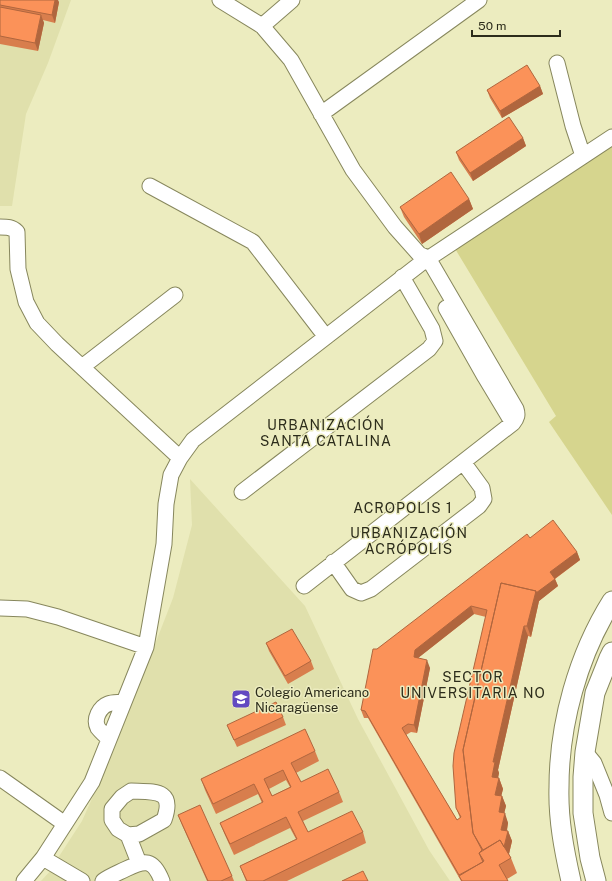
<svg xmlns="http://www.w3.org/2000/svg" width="612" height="881" font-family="'Public Sans',sans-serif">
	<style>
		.built { fill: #e0e0ac }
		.green { fill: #d6d58e }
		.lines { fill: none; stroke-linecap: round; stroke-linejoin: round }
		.minor-casing { stroke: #87875d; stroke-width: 17 }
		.major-casing { stroke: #87875d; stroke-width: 21 }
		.minor { stroke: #fff; stroke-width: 15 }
		.major { stroke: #fff; stroke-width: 19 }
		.wall { fill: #d87e4d; fill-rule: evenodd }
		.shaded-wall { fill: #b0663e }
		.building { fill: #fb9259; stroke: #b0663e; fill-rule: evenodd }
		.labels { text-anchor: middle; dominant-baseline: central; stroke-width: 3; stroke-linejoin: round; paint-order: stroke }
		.poi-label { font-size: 13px; fill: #2c2c1b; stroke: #ececbf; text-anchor: start }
		.neighbourhood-label { font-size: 14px; letter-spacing: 1px; fill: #2c2c1b; stroke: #ececbf }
	</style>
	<rect width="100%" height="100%" fill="#ececbf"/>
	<path class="built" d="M 0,0 L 71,0 L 48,63 L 26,114 L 12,206 L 0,206 Z
		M 190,479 L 305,606 L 358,719 L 429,850 L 450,881 L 41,881 L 53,868 L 54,864 L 82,821 L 115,747 L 173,598 L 192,525 Z"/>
	<path class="green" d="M 612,137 L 612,515 L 549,422 L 556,416 L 451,242 Z"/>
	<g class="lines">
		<g class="minor-casing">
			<path id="minor" d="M 220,0 L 262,26 L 291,60 L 353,170 L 395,227 L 419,254 L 428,258 L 516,409 C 518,415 517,418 513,423 L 304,586
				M 262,26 L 292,0
				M 557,63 L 573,126 L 583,156
				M 321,114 L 479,0
				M 150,186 L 253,242 L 326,337
				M 0,227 C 7,227 12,227 17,232 L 18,269 L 26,302 L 37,323 L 57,344 L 180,458
				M 446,308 L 485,377 L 509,417
				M 82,367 L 175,295
				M 242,492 L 429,349 L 435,341 L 432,329 L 402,277
				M 333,562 L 352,589 L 361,593 L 371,589 L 479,506 L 484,499 L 482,488 L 463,462
				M 0,608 L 27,609 L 58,617 L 146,647
				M 109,739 C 106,736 101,732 98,728 C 93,719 100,707 108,704 C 113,702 119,703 124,702
				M 585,752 L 594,763 L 607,795 L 612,813
				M 0,778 L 65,824
				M 131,791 C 155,792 175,789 164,820 L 139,834 L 128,835 L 118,829 L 112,820 L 112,809 L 122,797 Z
				M 128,835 L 139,863
				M 43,858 L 82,881
				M 24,881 L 43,858 L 92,782 L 146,647 L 164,544 L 166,504 L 171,475 L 180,458 L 193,440 L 420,264 L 612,137
				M 103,881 C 110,876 118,873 126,869 C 145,860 153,858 162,881"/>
		</g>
		<g class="major-casing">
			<path id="major" d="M 571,881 C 564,850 558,819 559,787 C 559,724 578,655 612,601
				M 596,881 L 590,858 L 583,813 L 583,777 L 585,752 L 595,693 L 609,658 L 612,652"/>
		</g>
		<use href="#minor" class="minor"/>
		<use href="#major" class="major"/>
	</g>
	<path class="wall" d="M 0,0 L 59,2 L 55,23 L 43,20 L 44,23 L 38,51 L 0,44 Z
		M 540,86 L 543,94 L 502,118 L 490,98 L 487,90 Z
		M 523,138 L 526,146 L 473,181 L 459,160 L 456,152 Z
		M 469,199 L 473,209 L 422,244 L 404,217 L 400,207 Z
		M 530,538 L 577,552 L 580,560 L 555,579 L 558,586 L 539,601 L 531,637 L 528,636 L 498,770 L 499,773 L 498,778 L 499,778 L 503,789 L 501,796 L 502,796 L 506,806 L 504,813 L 508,823 L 507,831 L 508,831 L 512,841 L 509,854 L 511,858 L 517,873 L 507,879 L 508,881 L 461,881 L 368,718 L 364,718 L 361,710 L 377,649 ZM 474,614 L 486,617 L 456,808 L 460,818 L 457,820 L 406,735 L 411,732 L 417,733 L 430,668 L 418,658 Z
		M 266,643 L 311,661 L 314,669 L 288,684 L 269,651 Z
		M 283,717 L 286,725 L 237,747 L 227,725 Z
		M 315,751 L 319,761 L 296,773 L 301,782 L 339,792 L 343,802 L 303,821 L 308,832 L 363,832 L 366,843 L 287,881 L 246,881 L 240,866 L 296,839 L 290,828 L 234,855 L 224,833 L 220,823 L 262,803 L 258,794 L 216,814 L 205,790 L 201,779 ZM 286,780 L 290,787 L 272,796 L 269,789 Z
		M 178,815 L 232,876 L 234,881 L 207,881 L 182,825 Z"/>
	<path class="shaded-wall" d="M 55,0 L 58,0 L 59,2 L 55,23 L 52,15 Z
		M 41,15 L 44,23 L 38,51 L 35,43 Z
		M 540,86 L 543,94 L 502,118 L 500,111 Z
		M 523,138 L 526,146 L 473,181 L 470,173 Z
		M 469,199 L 473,209 L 422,244 L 419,234 Z
		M 577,552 L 580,560 L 553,580 L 550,572 Z
		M 555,579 L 558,586 L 539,601 L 531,637 L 527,626 L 536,591 Z
		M 471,606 L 474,614 L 418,658 L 417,665 L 414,657 L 415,650 Z
		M 524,626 L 528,636 L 498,770 L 499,773 L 496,787 L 492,777 L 493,762 Z
		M 427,660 L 430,668 L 417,733 L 414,725 Z
		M 499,778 L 503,789 L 499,805 L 495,795 Z
		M 502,796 L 506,806 L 502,822 L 499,812 Z
		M 505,813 L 508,823 L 505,840 L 501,830 Z
		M 508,831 L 512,841 L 508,858 L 504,848 Z"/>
	<path class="building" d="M 0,0 L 55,0 L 52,15 L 0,5 Z
		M 0,7 L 41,15 L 35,43 L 0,36 Z
		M 527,65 L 540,86 L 500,111 L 487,90 Z
		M 509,117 L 523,138 L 470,173 L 456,152 Z
		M 451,172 L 469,199 L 419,234 L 400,207 Z
		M 553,520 L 577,552 L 550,572 L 555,579 L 536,593 L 536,591 L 501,583 L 463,750 L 473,833 L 482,850 L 479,853 L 483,862 L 459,875 L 365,711 L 361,710 L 373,649 L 377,649 L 527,534 L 530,538 ZM 471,606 L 487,610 L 454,753 L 453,766 L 456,808 L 461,817 L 457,820 L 402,728 L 408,724 L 414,725 L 427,660 L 414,657 L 415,650 Z
		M 501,583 L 536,591 L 527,626 L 524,626 L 493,762 L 495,762 L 492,777 L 499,778 L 495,795 L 502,796 L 499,812 L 505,813 L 501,830 L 508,831 L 504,847 L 500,840 L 483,850 L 473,833 L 463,750 Z
		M 292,629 L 311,661 L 285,676 L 266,643 Z
		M 276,702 L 283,717 L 234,740 L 227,725 Z
		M 305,729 L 315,751 L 291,763 L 301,782 L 328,769 L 339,792 L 298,812 L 308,832 L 352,811 L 363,832 L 263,881 L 247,881 L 240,866 L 297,839 L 286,817 L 230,844 L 220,823 L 263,802 L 254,784 L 213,804 L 201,779 ZM 283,770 L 291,787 L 272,796 L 264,779 Z
		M 200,805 L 232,876 L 221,881 L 208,881 L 178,815 Z
		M 500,840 L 511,858 L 499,865 L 508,881 L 462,881 L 459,876 L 484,861 L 479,853 Z
		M 363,871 L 368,881 L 342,881 Z"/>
	<defs>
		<g id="school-square" transform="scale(1)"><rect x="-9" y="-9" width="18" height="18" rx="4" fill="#6249c1" stroke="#ececbf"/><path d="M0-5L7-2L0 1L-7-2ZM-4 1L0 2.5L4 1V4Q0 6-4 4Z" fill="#fff"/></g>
	</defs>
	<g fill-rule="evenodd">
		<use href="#school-square" x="241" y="699"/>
	</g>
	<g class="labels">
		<g class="poi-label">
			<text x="255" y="692">Colegio Americano<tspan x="255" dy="15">Nicaragüense</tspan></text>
		</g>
		<g class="neighbourhood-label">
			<text x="326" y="425">URBANIZACIÓN<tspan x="326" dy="16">SANTA CATALINA</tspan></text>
			<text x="403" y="508">ACROPOLIS 1</text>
			<text x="409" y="533">URBANIZACIÓN<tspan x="409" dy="16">ACRÓPOLIS</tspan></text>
			<text x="473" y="677">SECTOR<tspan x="473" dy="16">UNIVERSITARIA NO</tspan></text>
		</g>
	</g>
	<path d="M472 30v6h88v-6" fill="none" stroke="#2c2c1b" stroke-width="2"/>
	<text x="478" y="30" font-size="12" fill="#2c2c1b" stroke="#ececbf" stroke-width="3" paint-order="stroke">50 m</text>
</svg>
